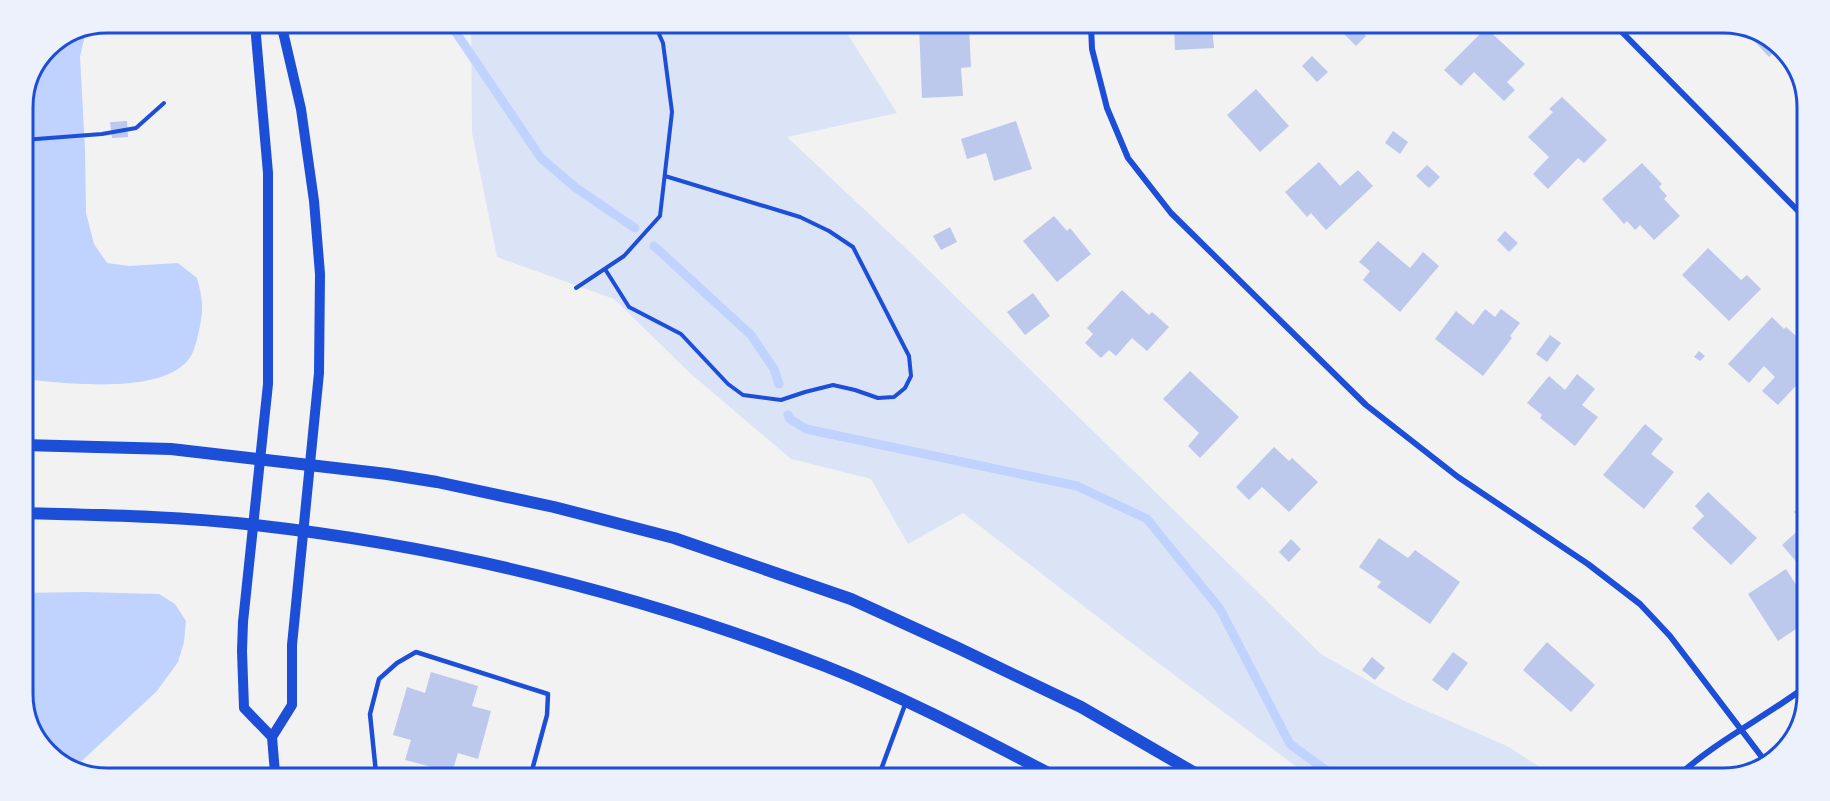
<svg xmlns="http://www.w3.org/2000/svg" width="1830" height="801" font-family="Spectral,serif">
	<style>
		.green { fill: #dbe4f7 }
		.water { fill: #bfd3fe }
		.lines { fill: none; stroke-linecap: round; stroke-linejoin: round }
		.stream { stroke: #bfd3fe; stroke-width: 9 }
		.building { fill: #bdc9ec }
		.path { stroke: #1d4ed8; stroke-width: 4 }
		.service { stroke: #1d4ed8; stroke-width: 4.5 }
		.minor { stroke: #1d4ed8; stroke-width: 6 }
		.tertiary { stroke: #1d4ed8; stroke-width: 10 }
		.secondary { stroke: #1d4ed8; stroke-width: 12 }
		.rim { fill: none; stroke: #1d4ed8; stroke-width: 3 }
	</style>
	<rect width="100%" height="100%" fill="#f2f2f2"/>
	<path class="green" d="M 471,24 L 842,25 L 897,113 L 787,137 L 913,255 L 1321,654 L 1402,700 L 1509,747 L 1557,778 L 1310,777 L 1125,638 L 963,513 L 908,544 L 871,479 L 791,459 L 692,375 L 614,299 L 497,257 L 472,133 Z"/>
	<path class="water" d="M 86,31 L 80,57 L 85,149 L 86,213 L 94,244 L 107,263 L 129,266 L 178,263 L 197,278 C 199,286 202,296 202,305 C 203,316 197,344 192,354 C 170,397 63,383 23,379 L 23,101 L 47,47 Z
		M 84,592 L 159,594 L 175,604 L 186,621 L 184,642 L 178,662 L 157,691 L 72,770 L 37,741 L 23,700 L 23,593 Z"/>
	<g class="lines">
		<path class="stream" d="M 445,24 L 453,28 L 541,158 L 576,188 L 635,228
			M 654,246 L 751,335 L 774,369 L 779,384
			M 788,415 L 790,419 L 806,429 L 1077,486 L 1147,519 L 1220,609 L 1290,744 L 1335,777"/>
	</g>
	<path class="building" d="M 919,26 L 969,26 L 971,67 L 961,68 L 963,96 L 922,98 Z
		M 1174,27 L 1212,27 L 1214,48 L 1175,50 Z
		M 1343,27 L 1364,27 L 1361,31 L 1366,36 L 1356,46 L 1340,30 Z
		M 1486,28 L 1525,64 L 1507,82 L 1515,90 L 1504,101 L 1474,72 L 1461,86 L 1444,70 Z
		M 1743,29 L 1756,29 L 1793,60 L 1787,66 L 1774,52 L 1769,57 Z
		M 1312,56 L 1328,72 L 1317,82 L 1302,66 Z
		M 1256,89 L 1289,126 L 1260,152 L 1227,115 Z
		M 1562,97 L 1607,140 L 1584,163 L 1578,158 L 1548,189 L 1533,174 L 1549,157 L 1528,137 L 1553,112 L 1549,109 Z
		M 127,121 L 128,137 L 112,138 L 110,122 Z
		M 1016,121 L 1032,169 L 994,181 L 986,153 L 967,159 L 961,139 Z
		M 1393,131 L 1408,142 L 1400,154 L 1385,143 Z
		M 1319,162 L 1340,186 L 1358,170 L 1373,186 L 1326,230 L 1311,213 L 1307,217 L 1285,192 Z
		M 1642,163 L 1662,184 L 1659,187 L 1667,196 L 1664,199 L 1680,216 L 1654,240 L 1640,225 L 1635,230 L 1627,221 L 1624,224 L 1602,199 Z
		M 1427,165 L 1440,177 L 1429,188 L 1416,176 Z
		M 1054,216 L 1067,231 L 1070,228 L 1091,254 L 1057,282 L 1023,241 Z
		M 950,227 L 957,242 L 941,250 L 933,236 Z
		M 1505,231 L 1518,243 L 1509,252 L 1497,240 Z
		M 1378,241 L 1410,268 L 1423,252 L 1439,266 L 1400,312 L 1363,280 L 1370,271 L 1359,262 Z
		M 1708,248 L 1741,280 L 1747,275 L 1761,289 L 1729,321 L 1682,275 Z
		M 1122,290 L 1149,315 L 1152,312 L 1169,327 L 1147,351 L 1132,338 L 1116,356 L 1109,350 L 1101,358 L 1085,343 L 1093,334 L 1087,328 Z
		M 1033,293 L 1050,316 L 1025,335 L 1007,312 Z
		M 1485,309 L 1495,317 L 1501,309 L 1520,323 L 1510,336 L 1512,338 L 1483,376 L 1435,339 L 1456,311 L 1473,325 Z
		M 1772,317 L 1784,329 L 1786,327 L 1805,344 L 1805,376 L 1778,405 L 1762,391 L 1775,377 L 1764,366 L 1749,383 L 1728,364 Z
		M 1550,335 L 1561,343 L 1547,362 L 1536,354 Z
		M 1699,351 L 1705,356 L 1700,361 L 1694,357 Z
		M 1190,371 L 1239,417 L 1200,458 L 1188,446 L 1199,433 L 1163,399 Z
		M 1577,374 L 1595,389 L 1582,405 L 1598,417 L 1575,446 L 1540,418 L 1542,415 L 1527,403 L 1549,376 L 1565,390 Z
		M 1645,424 L 1663,439 L 1651,454 L 1674,472 L 1644,509 L 1603,475 Z
		M 1274,447 L 1289,461 L 1292,458 L 1318,482 L 1289,512 L 1262,487 L 1249,500 L 1236,487 Z
		M 1708,492 L 1757,538 L 1731,565 L 1692,528 L 1704,516 L 1695,506 Z
		M 1803,501 L 1803,520 L 1794,512 Z
		M 1803,526 L 1803,561 L 1799,565 L 1782,545 Z
		M 1379,538 L 1408,558 L 1415,550 L 1460,582 L 1430,624 L 1377,587 L 1381,582 L 1359,567 Z
		M 1291,539 L 1301,549 L 1289,562 L 1279,552 Z
		M 1786,569 L 1802,594 L 1802,625 L 1778,641 L 1748,594 Z
		M 1547,642 L 1595,685 L 1571,712 L 1523,670 Z
		M 1453,652 L 1468,663 L 1447,691 L 1432,680 Z
		M 1372,657 L 1385,668 L 1375,680 L 1362,670 Z
		M 431,672 L 478,686 L 472,706 L 491,711 L 478,759 L 458,753 L 452,773 L 430,773 L 432,767 L 405,760 L 411,740 L 393,735 L 407,687 L 425,693 Z"/>
	<g class="lines">
		<path class="path" d="M 23,140 L 102,134 L 136,128 L 164,103
			M 605,269 L 629,307 L 681,334 L 728,384 L 743,395 L 781,400 L 805,392 L 833,385 L 855,390 L 878,398 L 894,397 L 905,388 L 911,376 L 909,356 L 853,247 L 829,231 L 800,217 L 665,176
			M 576,288 L 624,256 L 660,216 L 672,112 L 663,43 L 655,25"/>
		<path class="service" d="M 376,773 L 370,714 L 379,679 L 397,663 L 416,652 L 548,694 L 547,715 L 531,774
			M 879,775 L 906,702"/>
		<path class="minor" d="M 1091,26 L 1092,49 L 1107,108 L 1128,158 L 1171,213 L 1366,405 L 1458,477 L 1588,564 L 1640,604 L 1670,636 L 1768,765
			M 1618,28 L 1806,219
			M 1676,778 C 1713,743 1760,720 1801,690"/>
		<path class="tertiary" d="M 257,23 L 256,36 L 268,173 L 268,384 L 243,622 L 242,651 L 244,708 L 272,737
			M 275,773 L 272,737 L 292,705 L 292,645 L 319,373 L 320,274 L 314,201 L 301,109 L 281,23"/>
		<path class="secondary" d="M 23,445 L 171,449 L 387,474 L 437,482 L 554,507 L 674,538 L 851,599 L 958,648 L 1081,707 L 1200,776
			M 23,513 C 100,515 178,516 255,525 C 450,547 642,595 825,666 C 904,697 979,737 1054,776"/>
	</g>
	<path d="M0 0H1830V801H0ZM107 33H1723A74 74 0 0 1 1797 107V694A74 74 0 0 1 1723 768H107A74 74 0 0 1 33 694V107A74 74 0 0 1 107 33Z" fill="#edf1fc" fill-rule="evenodd"/>
	<path class="rim" d="M107 33H1723A74 74 0 0 1 1797 107V694A74 74 0 0 1 1723 768H107A74 74 0 0 1 33 694V107A74 74 0 0 1 107 33Z"/>
</svg>
